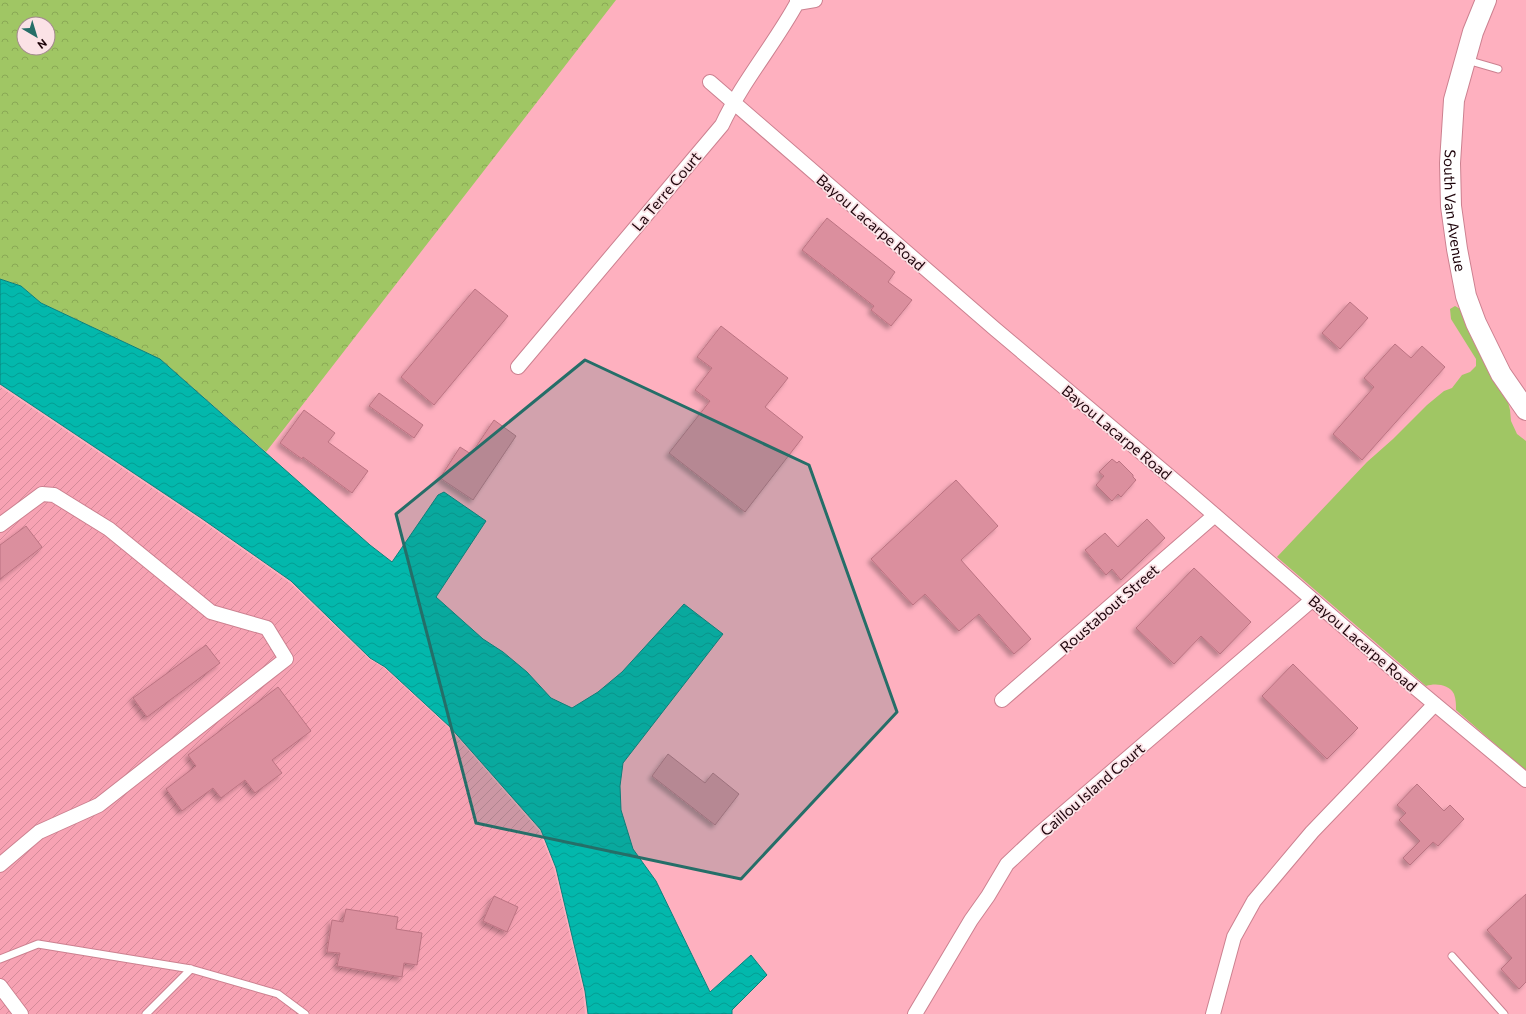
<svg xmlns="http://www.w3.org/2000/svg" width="1526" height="1014" font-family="Commissioner,sans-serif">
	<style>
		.industrial { fill: url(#industrial-furrows) }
		.green { fill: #a0c664 }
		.forest { fill: url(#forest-crowns); fill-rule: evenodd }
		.water { fill: url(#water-waves); stroke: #0b827c }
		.building { fill: #db8f9e; stroke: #bc7382; filter: url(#shadow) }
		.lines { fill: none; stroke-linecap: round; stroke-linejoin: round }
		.lane-casing { stroke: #cc8190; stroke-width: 9 }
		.street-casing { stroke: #cc8190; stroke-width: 16 }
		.secondary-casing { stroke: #cc8190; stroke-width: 22 }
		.lane { stroke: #fff; stroke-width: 7 }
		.street { stroke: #fff; stroke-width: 14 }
		.secondary { stroke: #fff; stroke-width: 20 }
		.marked { fill: #256e68; fill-opacity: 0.2; stroke: #256e68; stroke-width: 3; stroke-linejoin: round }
		.labels { text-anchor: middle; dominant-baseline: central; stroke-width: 3.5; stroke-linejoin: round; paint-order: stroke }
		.street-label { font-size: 15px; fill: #1e040b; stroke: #fbe2e6 }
	</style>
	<defs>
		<pattern id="industrial-furrows" width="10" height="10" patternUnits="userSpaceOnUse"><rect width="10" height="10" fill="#f7a2b3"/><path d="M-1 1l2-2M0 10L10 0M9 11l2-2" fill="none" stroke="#d38a99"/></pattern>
		<pattern id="forest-crowns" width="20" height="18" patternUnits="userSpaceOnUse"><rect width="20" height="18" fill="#a0c664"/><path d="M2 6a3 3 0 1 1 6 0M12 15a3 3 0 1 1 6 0" fill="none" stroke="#89a855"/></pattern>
		<pattern id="water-waves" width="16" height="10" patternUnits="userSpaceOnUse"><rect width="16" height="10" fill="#03b8ac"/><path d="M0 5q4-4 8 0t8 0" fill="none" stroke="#049d93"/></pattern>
		<filter id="shadow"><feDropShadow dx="-3.5" dy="3.5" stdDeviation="2" flood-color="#0004"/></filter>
	</defs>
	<rect width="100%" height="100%" fill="#feb0bf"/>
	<path class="industrial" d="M 0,387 L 200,520 L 290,583 L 369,659 L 384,668 L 449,728 L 539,831 L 554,869 L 583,991 L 585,1014 L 0,1014 Z"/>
	<path class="green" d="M 1455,306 L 1462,310 L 1506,394 L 1510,410 L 1511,421 L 1517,434 L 1526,441 L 1526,771 L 1456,710 C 1456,705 1456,699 1454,694 C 1449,684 1435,683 1426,686 L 1277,557 L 1367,462 L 1393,439 L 1427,405 L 1444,391 L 1452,388 L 1462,375 L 1470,372 L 1476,366 L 1476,359 L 1451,319 L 1450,309 Z"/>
	<path class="forest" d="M 0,0 L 616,0 L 266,452 L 160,359 L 41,303 L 21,286 L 0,279 ZM 24,24 L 48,24 L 48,48 L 24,48 Z"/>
	<path class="water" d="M 0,279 L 21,286 L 41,303 L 160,359 L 370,545 L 392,562 L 438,495 L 444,492 L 486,521 L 436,597 L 483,639 L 503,652 L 527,672 L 551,698 L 572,708 L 598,692 L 622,672 L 684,604 L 723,634 L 623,763 L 620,786 L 621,810 L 633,849 L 656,881 L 710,992 L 751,955 L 767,975 L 732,1010 L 732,1014 L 588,1014 L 585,991 L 556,868 L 541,830 L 450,727 L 385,667 L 370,658 L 291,581 L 201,518 L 0,384 Z"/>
	<path class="building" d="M 827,218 L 895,272 L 888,282 L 912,300 L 891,326 L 871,310 L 874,306 L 802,250 Z
		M 475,289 L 508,316 L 434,405 L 401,377 Z
		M 1350,302 L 1368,318 L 1340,349 L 1322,333 Z
		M 721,326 L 788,378 L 765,407 L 803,437 L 745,512 L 669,453 L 710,401 L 695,390 L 712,368 L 697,357 Z
		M 1395,344 L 1411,358 L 1422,346 L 1445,367 L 1362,460 L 1333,434 L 1374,387 L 1364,378 Z
		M 379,393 L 423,425 L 414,438 L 369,406 Z
		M 304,410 L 335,433 L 328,442 L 368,471 L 352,493 L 303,457 L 302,459 L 280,443 Z
		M 494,420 L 516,436 L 473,500 L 440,478 L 460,447 L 471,454 Z
		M 1112,459 L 1117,463 L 1119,461 L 1133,475 L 1133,477 L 1136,480 L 1121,497 L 1118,494 L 1112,501 L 1096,485 L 1104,476 L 1099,472 Z
		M 956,480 L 998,526 L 961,560 L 1031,639 L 1014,654 L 979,614 L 959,631 L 925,594 L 913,605 L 871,559 Z
		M 1147,519 L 1165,538 L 1121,580 L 1112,569 L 1106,575 L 1085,550 L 1105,533 L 1118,547 Z
		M 26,526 L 42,547 L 0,579 L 0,545 Z
		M 1194,568 L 1251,622 L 1220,654 L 1201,636 L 1174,664 L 1136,628 Z
		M 206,645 L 220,663 L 147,717 L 133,698 Z
		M 1293,664 L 1358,728 L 1327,759 L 1262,696 Z
		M 278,687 L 311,731 L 272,760 L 282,773 L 255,793 L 245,780 L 221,798 L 213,788 L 182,811 L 166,789 L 196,766 L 188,755 Z
		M 668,754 L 705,783 L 713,773 L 739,794 L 715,825 L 652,776 Z
		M 1417,784 L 1444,811 L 1450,805 L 1464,819 L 1438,846 L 1433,842 L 1410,865 L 1403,858 L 1420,841 L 1399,820 L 1406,813 L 1397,805 Z
		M 1526,894 L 1526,982 L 1519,989 L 1501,969 L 1512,958 L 1487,930 Z
		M 494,896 L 518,907 L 507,932 L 483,921 Z
		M 346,909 L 398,917 L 396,929 L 422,933 L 417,965 L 404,963 L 402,977 L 337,966 L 340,953 L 327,952 L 332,920 L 343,922 Z"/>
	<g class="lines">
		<g class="lane-casing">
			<path id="lane" d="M 1467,60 L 1498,69
				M 1452,956 L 1504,1014
				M 0,959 L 38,944 L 191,969 L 278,994 L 305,1014
				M 146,1014 L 191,969"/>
		</g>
		<g class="street-casing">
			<path id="street" d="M 797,0 L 797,3 L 815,0
				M 710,82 L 995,329 L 1187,491 L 1388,665 L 1526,780
				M 518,367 L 722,125 C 742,82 774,45 797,3
				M 0,525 L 42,494 L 54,495 L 109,529 L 211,612 L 267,628 L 286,659 L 99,805 L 39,832 L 0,865
				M 1002,700 L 1215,515
				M 0,986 L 21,1014
				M 915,1014 L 971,920 L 988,896 L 1007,864 L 1039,834 L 1312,600
				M 1213,1014 L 1234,937 L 1254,901 L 1312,832 L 1435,704"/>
		</g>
		<g class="secondary-casing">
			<g id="secondary">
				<path id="s1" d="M 1486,0 L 1473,32 L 1454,100 L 1450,163 L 1451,206 L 1457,249 L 1466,296 L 1476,323 L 1501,374 L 1526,410"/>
			</g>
		</g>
		<use href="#lane" class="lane"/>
		<use href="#street" class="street"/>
		<use href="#secondary" class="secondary"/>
	</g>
	<path class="marked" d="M 585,360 L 809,465 L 897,712 L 741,879 L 476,823 L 396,514 Z"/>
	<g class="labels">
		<g class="street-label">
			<text transform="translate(666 191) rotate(-50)">La Terre Court</text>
			<text stroke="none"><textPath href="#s1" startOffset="216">South Van Avenue</textPath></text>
			<text transform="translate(871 222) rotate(41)">Bayou Lacarpe Road</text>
			<text transform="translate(1117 432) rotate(40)">Bayou Lacarpe Road</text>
			<text transform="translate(1109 608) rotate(-41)">Roustabout Street</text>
			<text transform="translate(1363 643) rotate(41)">Bayou Lacarpe Road</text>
			<text transform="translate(1092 789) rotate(-41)">Caillou Island Court</text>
		</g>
	</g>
	<g transform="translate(36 36) rotate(142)"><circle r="19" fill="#fbe2e6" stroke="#a3898e"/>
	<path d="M0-3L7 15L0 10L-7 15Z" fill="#256e68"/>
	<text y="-6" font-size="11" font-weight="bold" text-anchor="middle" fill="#1e040b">N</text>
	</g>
</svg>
